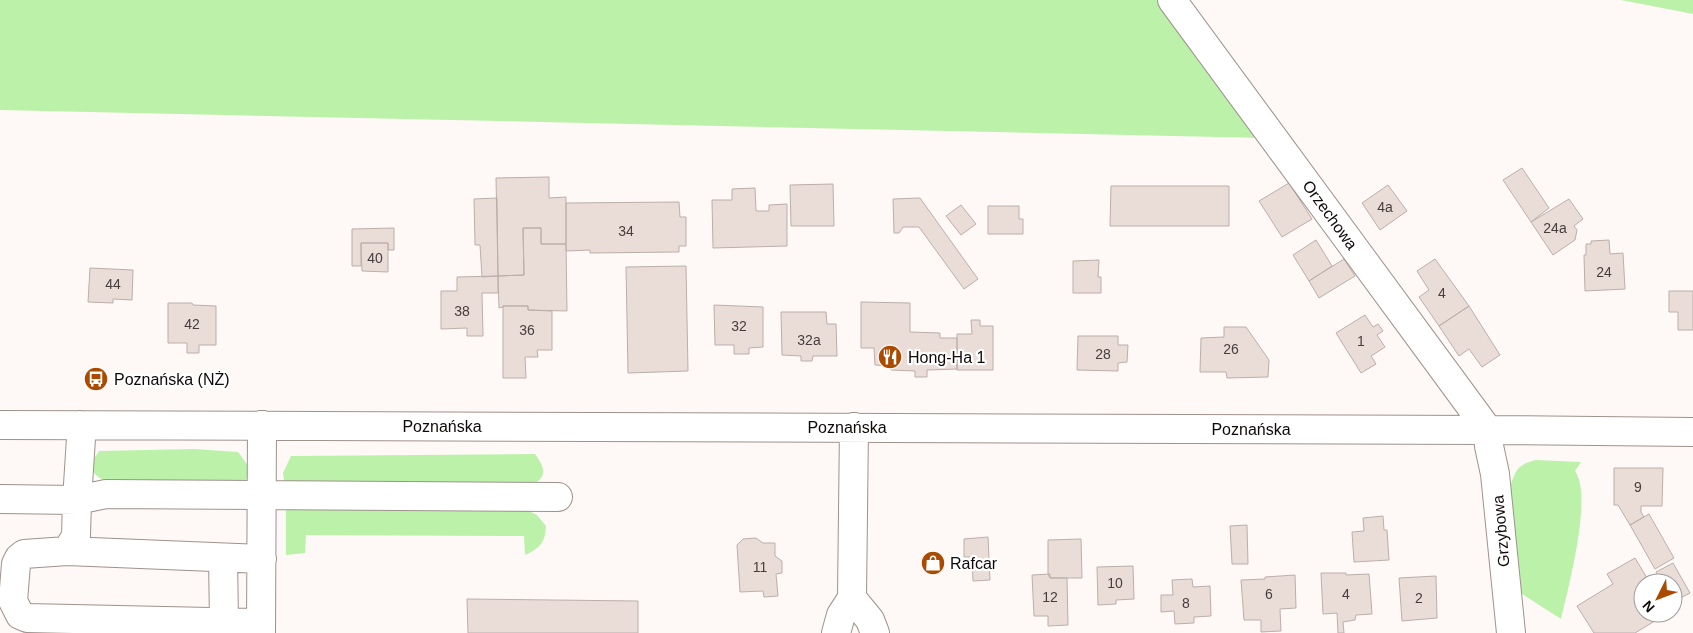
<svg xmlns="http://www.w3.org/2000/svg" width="1693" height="633" font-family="Helvetica,sans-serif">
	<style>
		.green { fill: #bcf1a9 }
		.building { fill: #eadcd7; stroke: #bcafaa }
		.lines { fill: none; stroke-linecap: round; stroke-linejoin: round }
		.minor-casing { stroke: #9e928d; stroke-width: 30 }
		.minor { stroke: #fff; stroke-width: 28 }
		.labels { text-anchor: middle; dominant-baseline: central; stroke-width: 4.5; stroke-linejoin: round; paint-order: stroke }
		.number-label { font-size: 14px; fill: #463e3c }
		.street-label { font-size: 16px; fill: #0f0a09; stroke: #fff }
		.poi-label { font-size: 16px; fill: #0f0a09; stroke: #fff; text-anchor: start }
	</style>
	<rect width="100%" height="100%" fill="#fef8f6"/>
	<path class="green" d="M 0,0 L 1168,0 L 1263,138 L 0,110 Z
		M 1621,0 L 1693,0 L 1693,14 Z
		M 194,449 L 238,452 C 249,466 256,476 238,485 L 120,484 C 108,482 88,478 93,461 C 94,458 97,454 99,451 Z
		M 535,454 C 548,472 546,478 527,488 L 285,486 L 283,473 L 291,456 Z
		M 1536,460 L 1581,462 L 1575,471 C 1593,495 1568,589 1561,619 L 1519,592 L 1510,487 C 1516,470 1516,465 1536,460 Z
		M 286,506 L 527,510 L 537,515 L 546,526 C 545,543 540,548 525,555 L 524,536 L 306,535 L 305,553 L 286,555 Z"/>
	<path class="building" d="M 1522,168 L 1549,208 L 1531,222 L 1503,180 Z
		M 549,177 L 549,198 L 566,197 L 566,244 L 541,244 L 541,228 L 523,228 L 524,275 L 498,276 L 496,178 Z
		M 1289,183 L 1312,219 L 1282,237 L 1259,201 Z
		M 833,184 L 834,226 L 791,226 L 790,185 Z
		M 1388,185 L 1407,211 L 1380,230 L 1362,203 Z
		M 1111,186 L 1229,186 L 1229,226 L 1110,226 Z
		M 755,188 L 756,211 L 769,211 L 769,205 L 787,204 L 787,246 L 713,248 L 712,200 L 732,200 L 732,189 Z
		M 497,198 L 498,276 L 482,277 L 480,245 L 475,245 L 474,199 Z
		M 920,198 L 978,279 L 964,289 L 919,227 L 903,227 L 899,233 L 894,233 L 893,199 Z
		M 1569,199 L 1583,219 L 1574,226 L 1577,230 L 1575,240 L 1553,255 L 1531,222 Z
		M 679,202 L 680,217 L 686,217 L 686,246 L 679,246 L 679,252 L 590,253 L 590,250 L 566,251 L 566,203 Z
		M 961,205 L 976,224 L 961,235 L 946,216 Z
		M 988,206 L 1019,206 L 1019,219 L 1023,219 L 1023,234 L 988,234 Z
		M 394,228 L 394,250 L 388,250 L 388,243 L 361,243 L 361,266 L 352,266 L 352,229 Z
		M 523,228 L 541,228 L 541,244 L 566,244 L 567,311 L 528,310 L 528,306 L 503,306 L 503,307 L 499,308 L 498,276 L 524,275 Z
		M 1316,240 L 1332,266 L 1309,281 L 1293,255 Z
		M 1609,240 L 1610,254 L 1623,253 L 1625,289 L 1585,291 L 1584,255 L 1586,255 L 1586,244 L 1591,244 L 1591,241 Z
		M 361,243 L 388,243 L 388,272 L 362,271 Z
		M 1344,259 L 1355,276 L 1319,298 L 1309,281 Z
		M 1435,259 L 1469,306 L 1439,326 L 1419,297 L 1429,290 L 1417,271 Z
		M 1099,260 L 1098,277 L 1101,277 L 1101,293 L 1073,293 L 1073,261 Z
		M 686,266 L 688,371 L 628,373 L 626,267 Z
		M 90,268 L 133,270 L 132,300 L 113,299 L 113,303 L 88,302 Z
		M 498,276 L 498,293 L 482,293 L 483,336 L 467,336 L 467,328 L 441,329 L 441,291 L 457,291 L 457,277 Z
		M 1669,291 L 1693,291 L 1693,330 L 1678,330 L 1678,312 L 1669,312 Z
		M 861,302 L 910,303 L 910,332 L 940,333 L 940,338 L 957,338 L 957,369 L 927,370 L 927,377 L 915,377 L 915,371 L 891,370 L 891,366 L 875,365 L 874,348 L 861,348 Z
		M 168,303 L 192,303 L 193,305 L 216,306 L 216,345 L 199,345 L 199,353 L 187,353 L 187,343 L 168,343 Z
		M 714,305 L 763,307 L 763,347 L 749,348 L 749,354 L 734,354 L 734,345 L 715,345 Z
		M 503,306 L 528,306 L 528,310 L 552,311 L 552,350 L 537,350 L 538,357 L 525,357 L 526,378 L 503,378 Z
		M 1469,306 L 1500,355 L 1482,367 L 1469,349 L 1459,356 L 1439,326 Z
		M 781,312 L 826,312 L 827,324 L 836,324 L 837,356 L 813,356 L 812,361 L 801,361 L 801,356 L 782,355 Z
		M 1365,315 L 1373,327 L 1378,324 L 1383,331 L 1377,335 L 1385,347 L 1371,356 L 1376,364 L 1361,373 L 1336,333 Z
		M 971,320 L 980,320 L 980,326 L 993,326 L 993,370 L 957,370 L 957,334 L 972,334 Z
		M 1224,327 L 1246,327 L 1269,360 L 1268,377 L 1227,378 L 1226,372 L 1200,372 L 1201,338 L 1224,337 Z
		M 1078,336 L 1118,336 L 1118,345 L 1128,345 L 1127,362 L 1118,363 L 1118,371 L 1077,370 Z
		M 1614,468 L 1663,468 L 1662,506 L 1641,506 L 1641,512 L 1644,517 L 1630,525 L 1618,505 L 1614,505 Z
		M 1649,514 L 1674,558 L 1655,569 L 1630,525 Z
		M 1383,516 L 1384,530 L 1387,530 L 1389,560 L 1354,562 L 1352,532 L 1364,531 L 1363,518 Z
		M 1247,525 L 1248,564 L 1232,564 L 1230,526 Z
		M 988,537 L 990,580 L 973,581 L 972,557 L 964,557 L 964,539 Z
		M 756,538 L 763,543 L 775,543 L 775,556 L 782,561 L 782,573 L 776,574 L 778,596 L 764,597 L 763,591 L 740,592 L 737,545 L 743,539 Z
		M 1081,539 L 1082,578 L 1050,578 L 1048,574 L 1048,540 Z
		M 1635,558 L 1650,583 L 1643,583 L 1643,613 L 1668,613 L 1635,633 L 1594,633 L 1577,606 L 1613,584 L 1607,574 Z
		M 1673,563 L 1690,593 L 1673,602 L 1673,583 L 1662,583 L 1656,572 Z
		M 1133,566 L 1134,599 L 1116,600 L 1116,604 L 1098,605 L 1097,567 Z
		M 1321,573 L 1346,573 L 1346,575 L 1369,574 L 1372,614 L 1356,615 L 1355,620 L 1343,622 L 1344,633 L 1338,633 L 1337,613 L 1323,614 Z
		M 1050,574 L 1050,578 L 1067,578 L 1068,625 L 1048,626 L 1048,616 L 1034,616 L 1032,575 Z
		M 1295,575 L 1296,608 L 1280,609 L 1281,631 L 1261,632 L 1261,620 L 1244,620 L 1241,580 L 1265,579 L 1265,577 Z
		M 1436,576 L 1437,618 L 1402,621 L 1399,578 Z
		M 1192,579 L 1193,587 L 1210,586 L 1211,616 L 1194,617 L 1194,623 L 1175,624 L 1174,611 L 1161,612 L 1161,595 L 1173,595 L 1172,580 Z
		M 467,599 L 638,601 L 638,633 L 468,633 Z"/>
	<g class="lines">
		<g class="minor-casing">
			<path id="minor" d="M 1172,0 L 1488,430 L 1489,446 L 1495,474 L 1511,633
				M 0,425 L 1488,430 L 1693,432
				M 0,499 L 77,500 L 81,438 L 80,425
				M 67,551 L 262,559
				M 223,558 L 224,622
				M 852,598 L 870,620 L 875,633
				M 261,623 L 27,618 L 20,615 L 13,601 L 16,564 L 19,558 L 24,554 L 67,551 L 76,536 L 77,500 L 106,494 L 558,497
				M 261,633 L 262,425
				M 836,633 L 841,615 L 852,598 L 854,427"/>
		</g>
		<use href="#minor" class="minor"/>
	</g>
	<defs>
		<g id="restaurant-disc" transform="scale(1.25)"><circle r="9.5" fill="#ab4b02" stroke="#fff"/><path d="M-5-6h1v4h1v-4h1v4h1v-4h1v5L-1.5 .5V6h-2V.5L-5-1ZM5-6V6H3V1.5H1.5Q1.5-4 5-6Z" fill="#fff"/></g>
		<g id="bus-disc" transform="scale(1.25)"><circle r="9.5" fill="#ab4b02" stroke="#fff"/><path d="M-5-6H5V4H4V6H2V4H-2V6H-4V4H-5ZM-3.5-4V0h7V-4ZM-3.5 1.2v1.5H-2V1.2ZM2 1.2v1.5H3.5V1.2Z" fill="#fff"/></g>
		<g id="shop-disc" transform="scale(1.25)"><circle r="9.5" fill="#ab4b02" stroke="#fff"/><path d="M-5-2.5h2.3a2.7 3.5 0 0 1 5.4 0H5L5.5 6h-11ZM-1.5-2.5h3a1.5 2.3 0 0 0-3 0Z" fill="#fff"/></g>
	</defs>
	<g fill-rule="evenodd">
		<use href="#restaurant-disc" x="890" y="357"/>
		<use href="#bus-disc" x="96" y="379"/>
		<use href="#shop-disc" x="933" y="563"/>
	</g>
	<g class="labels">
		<g class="number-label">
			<text x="1385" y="207">4a</text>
			<text x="1555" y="228">24a</text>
			<text x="626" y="231">34</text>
			<text x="375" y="258">40</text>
			<text x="1604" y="272">24</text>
			<text x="113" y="284">44</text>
			<text x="1442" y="293">4</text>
			<text x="462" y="311">38</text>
			<text x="192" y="324">42</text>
			<text x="739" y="326">32</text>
			<text x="527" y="330">36</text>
			<text x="809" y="340">32a</text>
			<text x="1361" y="341">1</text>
			<text x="1231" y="349">26</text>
			<text x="1103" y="354">28</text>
			<text x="1638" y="487">9</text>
			<text x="760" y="567">11</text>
			<text x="1115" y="583">10</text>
			<text x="1269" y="594">6</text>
			<text x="1346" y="594">4</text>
			<text x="1050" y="597">12</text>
			<text x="1419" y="598">2</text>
			<text x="1186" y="603">8</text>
		</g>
		<g class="street-label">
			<text transform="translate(1330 215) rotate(54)">Orzechowa</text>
			<text x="442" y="426">Poznańska</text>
			<text x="847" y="427">Poznańska</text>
			<text x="1251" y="429">Poznańska</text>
			<text transform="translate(1501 531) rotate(-95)">Grzybowa</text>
		</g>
		<g class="poi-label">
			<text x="908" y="357">Hong-Ha 1</text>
			<text x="114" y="379">Poznańska (NŻ)</text>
			<text x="950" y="563">Rafcar</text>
		</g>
	</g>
	<g transform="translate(1658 598) rotate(228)"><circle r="24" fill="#ffffff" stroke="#9f9d9d"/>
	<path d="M0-4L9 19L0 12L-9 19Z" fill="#ab4b02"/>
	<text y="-8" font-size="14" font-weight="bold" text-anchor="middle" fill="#0f0a09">N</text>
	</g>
</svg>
